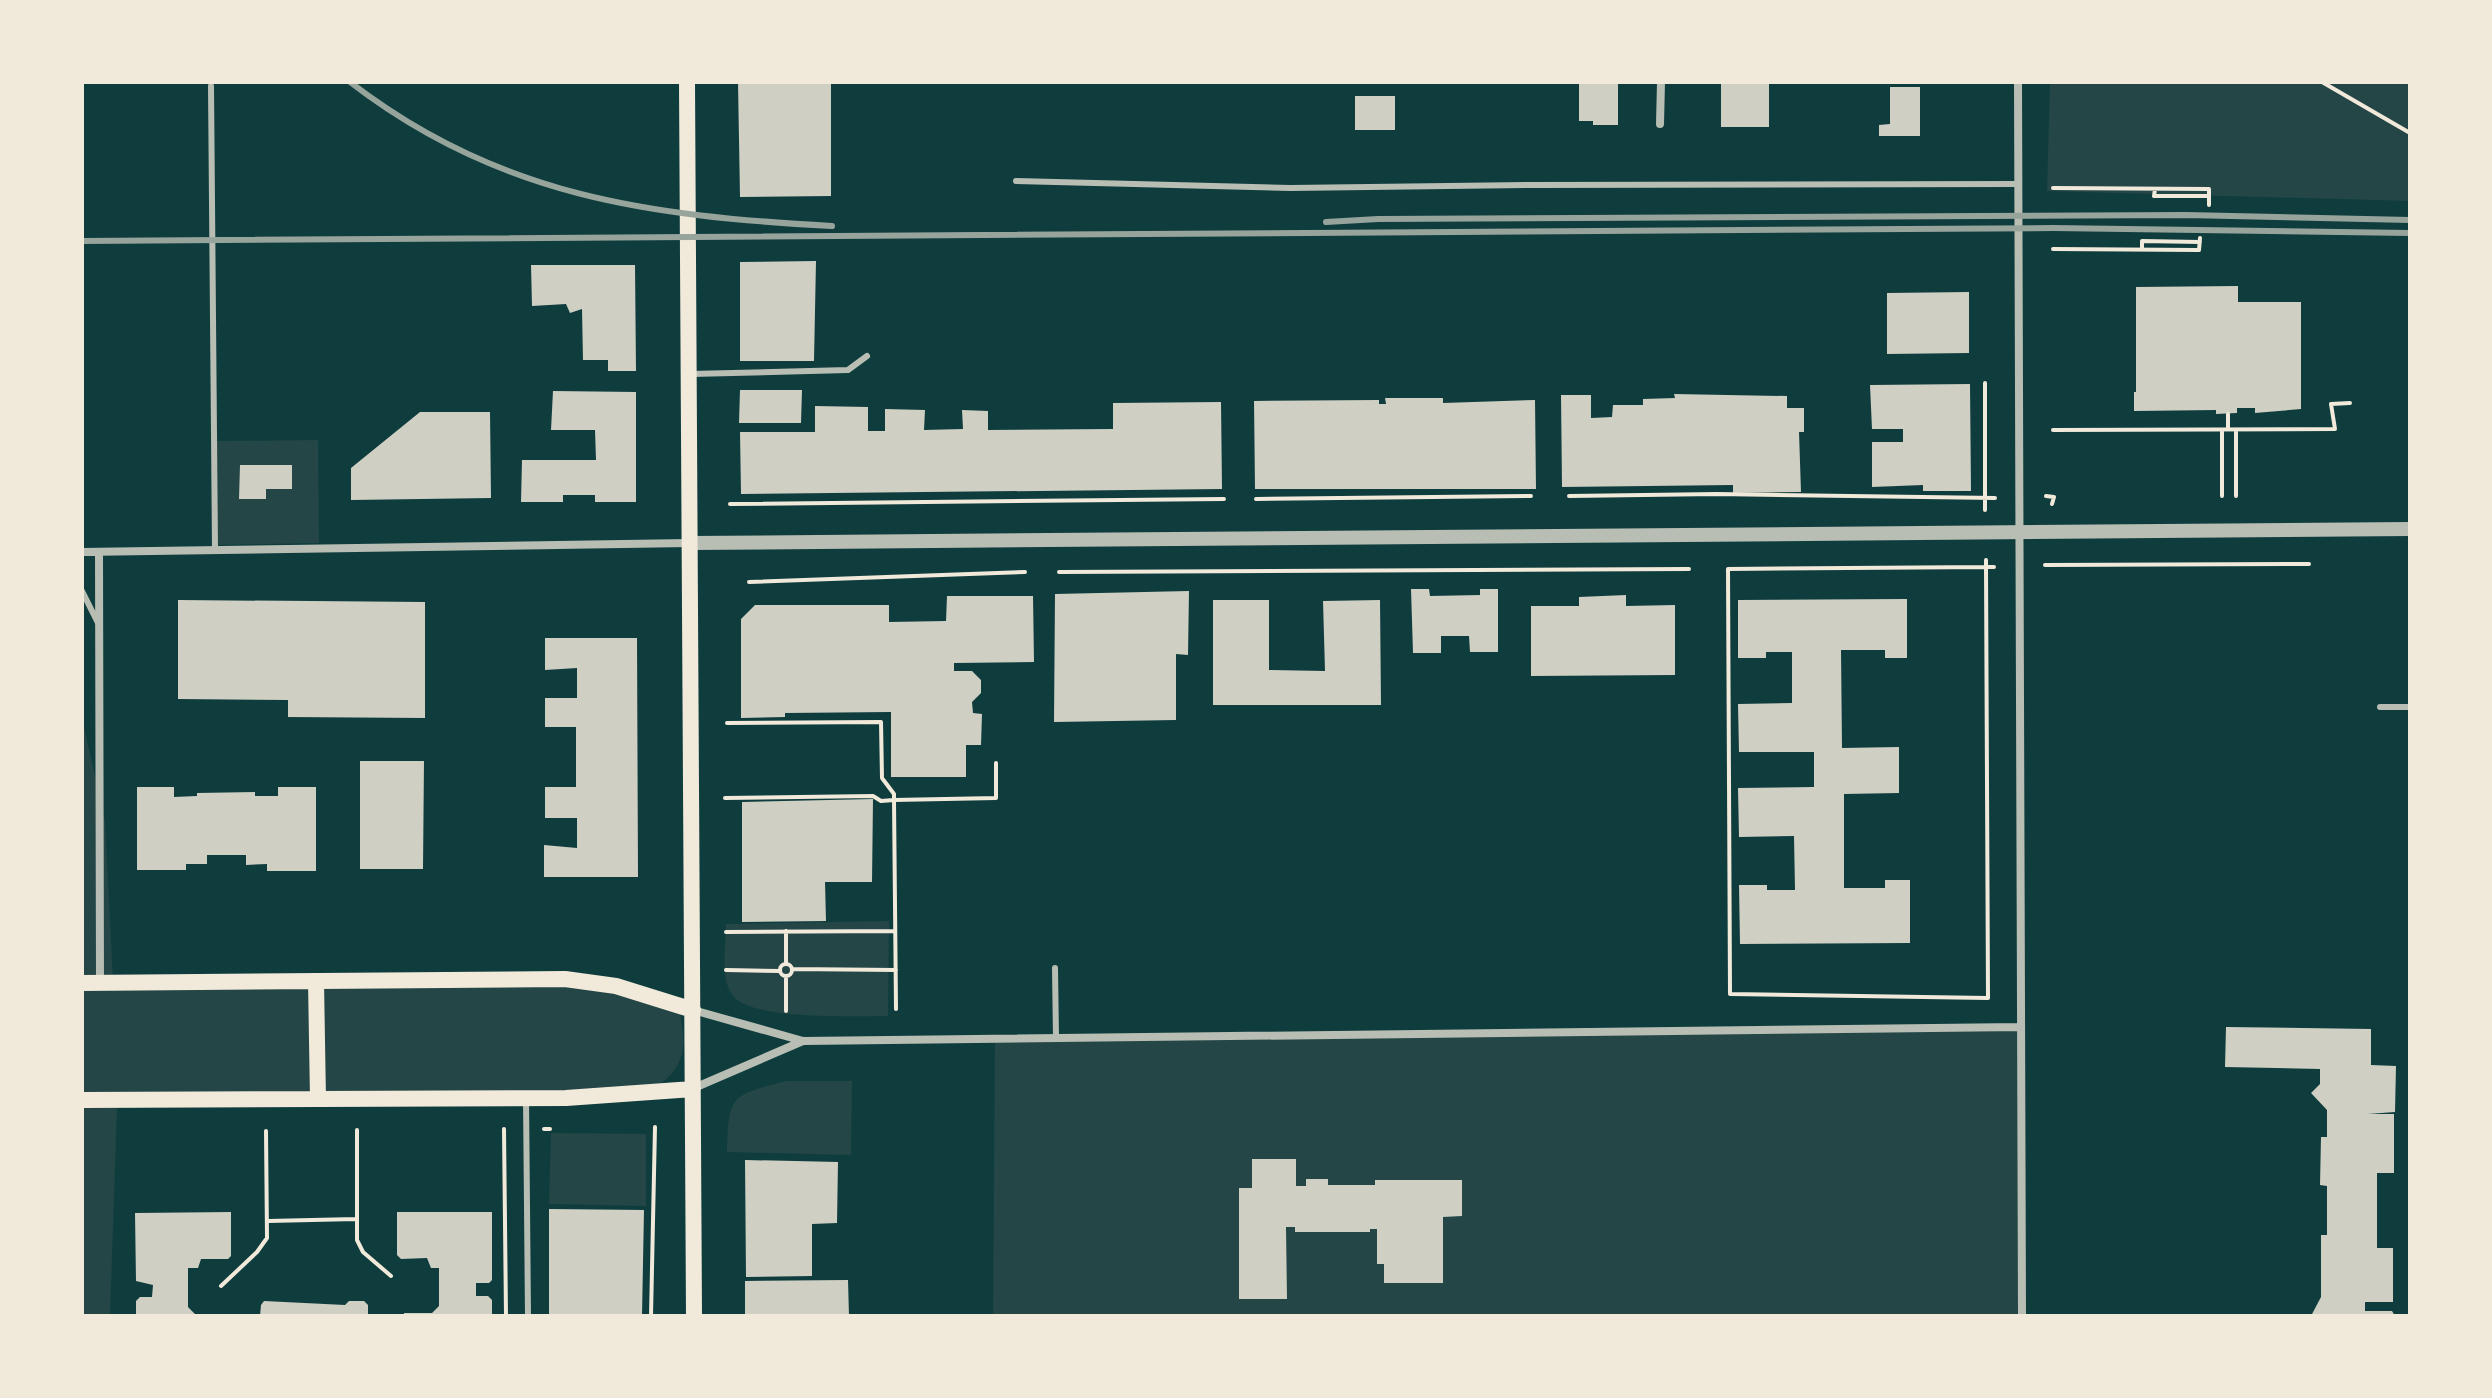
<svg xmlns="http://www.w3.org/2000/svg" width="2492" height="1398" font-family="Rubik,sans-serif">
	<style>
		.green { fill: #244646 }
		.building { fill: #cfcfc3 }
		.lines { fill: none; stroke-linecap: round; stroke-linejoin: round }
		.path { stroke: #f1e9da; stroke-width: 4 }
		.service { stroke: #b8beb3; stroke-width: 6 }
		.minor { stroke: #b8beb3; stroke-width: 8 }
		.tertiary { stroke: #b8beb3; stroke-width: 14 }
		.secondary { stroke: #f1e9da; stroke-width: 16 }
		.rail { stroke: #97a49c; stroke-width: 6 }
	</style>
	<rect width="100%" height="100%" fill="#0f3d3e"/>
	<path class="green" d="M 2050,82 L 2410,82 L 2410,201 L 2047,191 Z
		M 318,440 L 319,543 L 217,545 L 216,441 Z
		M 82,718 L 105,821 L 113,981 L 624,985 L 680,1014 C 688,1051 683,1070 651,1091 L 117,1107 L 110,1316 L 82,1316 Z
		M 889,921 L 888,1016 C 856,1016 754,1020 734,997 C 719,981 726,944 726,924 Z
		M 2020,1027 L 2021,1316 L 993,1316 L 995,1036 Z
		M 786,1081 L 852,1081 L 851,1155 L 727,1152 C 729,1094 730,1096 786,1081 Z
		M 551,1133 L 646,1134 L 646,1206 L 549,1204 Z"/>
	<path class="building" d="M 738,82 L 831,82 L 831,196 L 740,197 Z
		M 1579,82 L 1618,82 L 1618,125 L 1593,125 L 1593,121 L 1579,121 Z
		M 1721,82 L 1769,82 L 1769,127 L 1721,127 Z
		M 1890,87 L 1920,87 L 1920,136 L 1879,136 L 1879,125 L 1890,124 Z
		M 1355,96 L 1395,96 L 1395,130 L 1355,130 Z
		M 816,261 L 814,361 L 740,361 L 740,262 Z
		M 531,265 L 635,265 L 636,371 L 608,371 L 608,360 L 583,360 L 582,309 L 570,313 L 566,304 L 532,306 Z
		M 2238,286 L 2238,302 L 2301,302 L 2301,409 L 2255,413 L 2255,408 L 2237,408 L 2237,413 L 2216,414 L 2216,410 L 2134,411 L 2134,392 L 2136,392 L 2136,287 Z
		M 1969,292 L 1969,353 L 1887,354 L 1887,293 Z
		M 1970,384 L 1971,491 L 1923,491 L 1923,485 L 1872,487 L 1872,442 L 1903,442 L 1903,429 L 1872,429 L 1870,385 Z
		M 740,390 L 802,390 L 801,423 L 739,423 Z
		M 553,391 L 636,392 L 636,502 L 595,502 L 595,495 L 563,495 L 563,502 L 521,502 L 522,460 L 596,460 L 595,430 L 551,430 Z
		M 1674,394 L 1787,396 L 1787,408 L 1804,408 L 1804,432 L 1799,432 L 1801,492 L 1733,493 L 1733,485 L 1562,487 L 1561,395 L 1591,395 L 1591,418 L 1612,417 L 1613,405 L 1643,405 L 1643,399 L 1675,398 Z
		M 1385,398 L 1443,398 L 1443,403 L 1535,400 L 1536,489 L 1255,489 L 1254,401 L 1379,400 L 1379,404 L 1386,404 Z
		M 1221,402 L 1222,489 L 741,494 L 740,432 L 815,432 L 815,406 L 868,407 L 868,431 L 885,431 L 885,409 L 925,410 L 924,430 L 963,429 L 962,410 L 988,411 L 988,430 L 1113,429 L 1113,403 Z
		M 420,412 L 490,412 L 491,498 L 351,500 L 351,468 Z
		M 240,465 L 292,465 L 292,489 L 266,489 L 266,499 L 239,499 Z
		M 1411,589 L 1429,589 L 1430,596 L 1480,595 L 1480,589 L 1498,589 L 1498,652 L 1470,652 L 1469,636 L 1441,636 L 1441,653 L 1413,653 Z
		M 1189,591 L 1188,655 L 1176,654 L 1176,720 L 1054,722 L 1055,594 Z
		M 1626,595 L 1626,606 L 1675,605 L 1675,675 L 1531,676 L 1531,606 L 1579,606 L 1579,597 Z
		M 947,596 L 1033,596 L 1034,662 L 954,663 L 954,671 L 972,671 L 981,680 L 981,693 L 972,702 L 973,713 L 982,714 L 981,745 L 966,745 L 966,777 L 891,777 L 891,712 L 785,713 L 785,717 L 741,718 L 741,619 L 755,605 L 889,605 L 889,622 L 946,621 Z
		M 1907,599 L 1907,658 L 1885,658 L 1885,650 L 1841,650 L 1842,748 L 1899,747 L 1899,793 L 1844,794 L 1844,888 L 1885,888 L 1885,880 L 1910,880 L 1910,943 L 1740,944 L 1739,885 L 1767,885 L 1767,890 L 1795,890 L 1794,836 L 1739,837 L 1738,788 L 1814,787 L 1814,752 L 1739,752 L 1738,704 L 1792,703 L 1792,652 L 1766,652 L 1766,658 L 1738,658 L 1738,600 Z
		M 178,600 L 425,602 L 425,718 L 288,717 L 288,700 L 178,699 Z
		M 1213,600 L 1269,600 L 1269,670 L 1325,671 L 1323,601 L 1380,600 L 1381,705 L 1213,705 Z
		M 545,638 L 637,638 L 638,877 L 544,877 L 544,845 L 577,848 L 577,818 L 545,818 L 545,787 L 576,787 L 576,727 L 545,727 L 545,698 L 577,698 L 577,668 L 545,670 Z
		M 360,761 L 424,761 L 423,869 L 360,869 Z
		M 137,787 L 174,787 L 174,797 L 197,796 L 197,793 L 255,792 L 255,796 L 278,796 L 278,787 L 316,787 L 316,871 L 267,871 L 267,864 L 246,865 L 246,855 L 207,855 L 207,864 L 186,864 L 186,870 L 137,870 Z
		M 873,799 L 872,882 L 825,882 L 826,921 L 742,922 L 742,802 Z
		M 2226,1027 L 2371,1029 L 2371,1065 L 2396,1066 L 2395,1112 L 2368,1114 L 2394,1114 L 2394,1173 L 2377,1173 L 2377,1248 L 2393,1248 L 2393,1302 L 2365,1302 L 2365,1311 L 2392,1311 L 2395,1316 L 2311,1316 L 2321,1297 L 2321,1235 L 2327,1235 L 2327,1186 L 2320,1185 L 2321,1137 L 2327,1137 L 2327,1110 L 2311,1093 L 2320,1084 L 2320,1069 L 2225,1067 Z
		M 1252,1159 L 1296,1159 L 1296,1186 L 1306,1186 L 1306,1179 L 1328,1179 L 1328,1185 L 1375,1185 L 1375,1180 L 1462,1180 L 1462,1216 L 1443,1217 L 1443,1283 L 1384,1283 L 1384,1264 L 1377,1264 L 1377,1229 L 1370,1229 L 1370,1232 L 1295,1232 L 1295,1227 L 1286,1227 L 1287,1299 L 1239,1299 L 1239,1188 L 1252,1188 Z
		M 745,1160 L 838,1162 L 837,1223 L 812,1224 L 812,1276 L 746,1277 Z
		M 549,1209 L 644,1210 L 642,1316 L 549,1316 Z
		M 231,1212 L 231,1256 L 228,1259 L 201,1259 L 198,1268 L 188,1268 L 188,1307 L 197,1316 L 136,1316 L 136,1301 L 140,1297 L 152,1297 L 153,1285 L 136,1281 L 135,1213 Z
		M 397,1212 L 492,1212 L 492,1280 L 489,1283 L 476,1283 L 476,1296 L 488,1296 L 492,1300 L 492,1316 L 404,1316 L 404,1313 L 432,1313 L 439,1306 L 439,1268 L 431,1268 L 427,1258 L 401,1259 L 397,1255 Z
		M 848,1280 L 849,1316 L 745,1316 L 745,1281 Z
		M 264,1301 L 345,1305 L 349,1301 L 364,1301 L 368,1305 L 368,1316 L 260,1316 L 261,1305 Z"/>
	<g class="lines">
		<path class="path" d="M 2322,82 L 2410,133
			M 2053,188 L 2209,189 L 2209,205
			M 2155,189 L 2154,196 L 2209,196
			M 2053,249 L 2199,250 L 2200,238
			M 2142,249 L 2142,241 L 2200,242
			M 1985,383 L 1985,510
			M 2228,414 L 2228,429
			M 2053,430 L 2335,429 L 2331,404 L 2350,403
			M 2222,430 L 2222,496
			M 1569,496 L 1717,494 L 1995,498
			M 2046,496 L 2054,497 L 2052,504
			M 2236,496 L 2236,430
			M 1256,499 L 1531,496
			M 730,504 L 1224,499
			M 1986,560 L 1986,567 L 1988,998 L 1730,994 L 1728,569 L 1986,567 L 1994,567
			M 2045,565 L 2309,564
			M 1059,572 L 1689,569
			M 749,582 L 1025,572
			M 725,798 L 873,796 L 881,801 L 894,800 L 894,794 L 882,778 L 881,722 L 727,723
			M 726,932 L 895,931
			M 786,964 L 786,931
			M780 970a6 6 0 1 1 12 0a6 6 0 1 1-12 0Z
			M 792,969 L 896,970
			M 726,970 L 780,971
			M 786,976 L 786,1011
			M 896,1009 L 894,800 L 996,798 L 996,763
			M 504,1129 L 506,1316
			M 544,1129 L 550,1129
			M 357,1130 L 357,1240 L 363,1252 L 391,1276
			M 268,1221 L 356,1219
			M 221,1286 L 257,1252 L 267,1238 L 266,1131
			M 651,1316 L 655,1127"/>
		<path class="service" d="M 211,86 L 215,550
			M 1016,181 L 1290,188 L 1532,185 L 2018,184
			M 691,374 L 848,370 L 867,356
			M 82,591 L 98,623
			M 2380,707 L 2410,707
			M 1055,968 L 1056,1038
			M 526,1098 L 528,1316"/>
		<path class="minor" d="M 2018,82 L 2022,1316
			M 1660,124 L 1661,82
			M 82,552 L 689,543
			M 99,552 L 100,983
			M 693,1010 L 803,1041 L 2020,1027
			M 694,1088 L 803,1041"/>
		<path class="tertiary" d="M 690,543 L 2410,529"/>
		<path class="secondary" d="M 687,82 L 694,1316
			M 316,981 L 318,1099
			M 82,983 L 565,979 L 616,986 L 693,1010
			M 82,1100 L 566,1098 L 693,1089"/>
		<path class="rail" d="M 350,82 C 499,197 650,216 832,226
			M 1326,222 L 1378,219 L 2186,215 L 2410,220
			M 82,241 L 2053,228 L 2410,233"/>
	</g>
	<rect width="2492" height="1398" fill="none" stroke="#f1e9da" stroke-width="168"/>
</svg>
